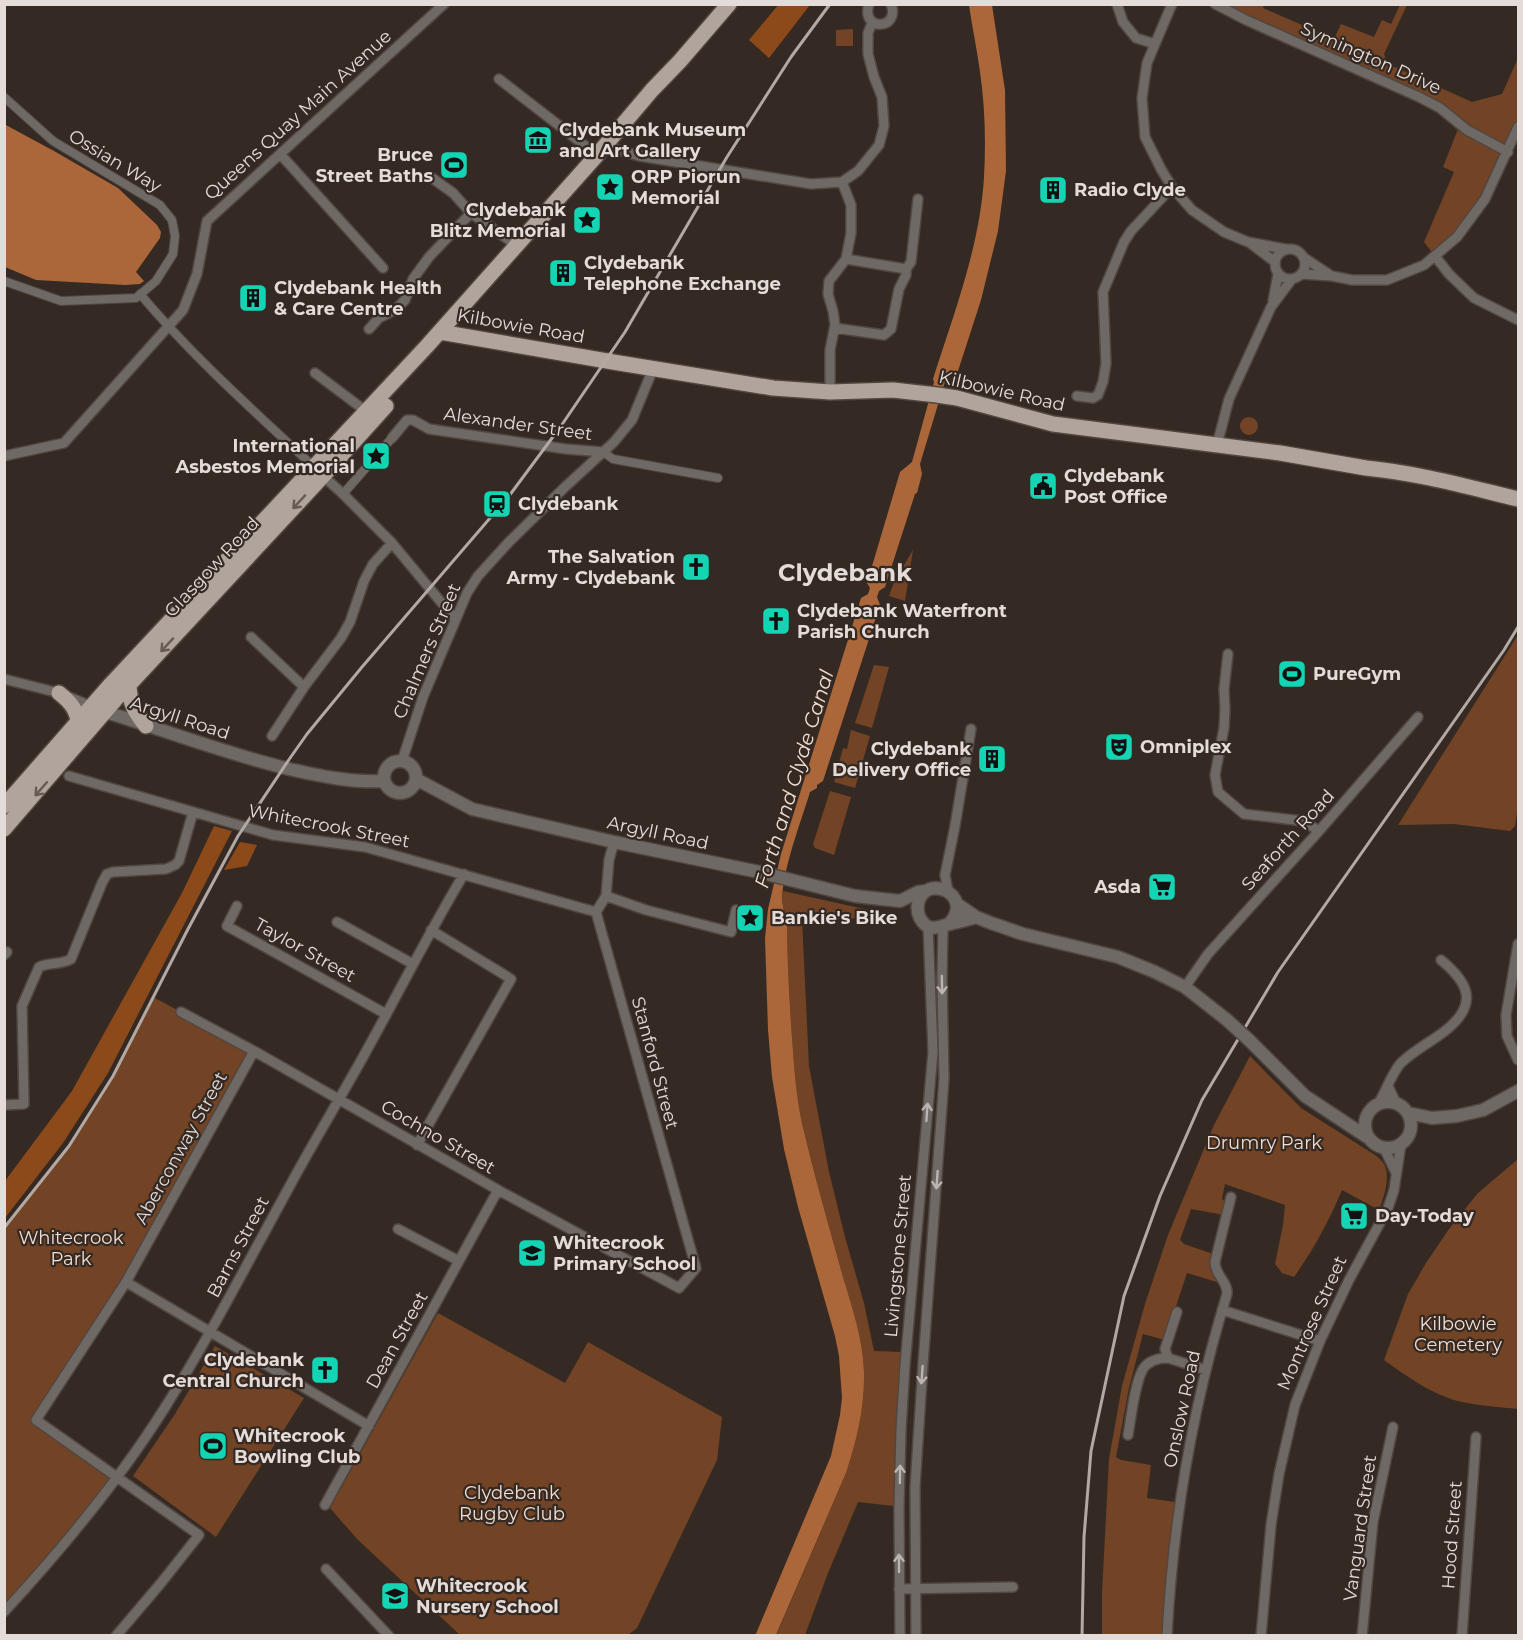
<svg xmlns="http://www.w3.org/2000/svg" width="1523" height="1640" font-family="Montserrat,sans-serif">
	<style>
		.green { fill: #724325 }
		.forest { fill: #8c4a1a }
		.water { fill: #ab6639 }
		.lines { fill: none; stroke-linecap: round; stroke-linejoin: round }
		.pedestrian-casing { stroke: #514640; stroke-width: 10 }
		.minor-casing { stroke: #514640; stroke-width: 12 }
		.tertiary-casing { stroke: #514640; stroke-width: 15 }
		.primary-casing { stroke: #514640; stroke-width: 18 }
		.pedestrian { stroke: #6f6965; stroke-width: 8 }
		.minor { stroke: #6f6965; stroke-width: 9 }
		.tertiary { stroke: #6f6965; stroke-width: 12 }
		.primary { stroke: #b1a49c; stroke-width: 15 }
		.rail { stroke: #b2a9a4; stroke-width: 3 }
		.tertiary-bridge-casing { stroke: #514640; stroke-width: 15; stroke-linecap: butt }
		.tertiary-bridge { stroke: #6f6965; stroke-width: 12 }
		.oneway { stroke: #675b53 }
		.oneway2 { stroke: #bbb4b0 }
		.labels { text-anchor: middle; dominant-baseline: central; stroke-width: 4.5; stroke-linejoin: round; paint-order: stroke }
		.street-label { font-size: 18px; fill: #e4dcd8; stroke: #352a23 }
		.poi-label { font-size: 18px; font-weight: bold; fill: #e4dcd8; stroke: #352a23; text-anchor: start }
		.park-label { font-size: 18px; fill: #f1ddd1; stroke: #352a23 }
		.water-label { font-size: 20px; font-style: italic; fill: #f3dfd3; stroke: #352a23 }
		.district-label { font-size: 24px; font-weight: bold; fill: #e4dcd8; stroke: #352a23 }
	</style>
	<rect width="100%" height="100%" fill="#352a23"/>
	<path class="green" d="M 1215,5 L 1264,5 L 1263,8 L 1334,39 L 1341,24 L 1374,37 L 1382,20 L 1391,24 L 1400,5 L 1407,5 L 1384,54 L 1388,64 L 1472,102 L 1502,94 L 1518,58 L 1518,127 L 1485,199 L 1435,256 L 1424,242 L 1454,172 L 1443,167 L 1460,124 L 1440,108 Z
		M 853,29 L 853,46 L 836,46 L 836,30 Z
		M1240 426a9 9 0 1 1 18 0a9 9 0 1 1-18 0Z
		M 913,550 L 905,601 L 889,596 L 894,582 Z
		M 1518,635 L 1518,805 L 1515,826 L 1510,831 L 1454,824 L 1398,825 Z
		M 874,665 L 889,667 L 872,728 L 855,723 Z
		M 851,730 L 870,736 L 855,788 L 834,782 L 843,748 L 847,749 Z
		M 830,791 L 851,797 L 834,855 L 815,848 L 813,844 Z
		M 783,891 L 896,916 L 808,921 L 802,919 L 809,1066 L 829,1172 L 845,1237 L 864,1303 L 874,1351 L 902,1352 L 895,1448 L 894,1506 L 858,1502 L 828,1573 L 805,1635 L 776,1636 L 846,1473 C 857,1440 865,1406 864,1371 C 863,1339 852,1307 843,1277 C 829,1226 814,1175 802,1123 C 796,1095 794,1065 792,1037 C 789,996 787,955 787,914 L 783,908 Z
		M 153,997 L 254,1051 L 126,1282 L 36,1419 L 118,1476 L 5,1614 L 5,1227 L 69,1146 L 113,1076 Z
		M 1250,1056 L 1301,1108 L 1375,1155 C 1379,1158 1383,1161 1385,1166 C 1390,1179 1384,1197 1379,1210 L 1342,1190 C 1329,1221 1314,1249 1294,1277 L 1282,1273 L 1275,1264 L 1283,1225 L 1285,1205 L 1225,1184 L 1222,1199 L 1227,1202 L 1224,1215 L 1191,1209 L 1180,1240 L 1184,1244 L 1213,1254 L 1220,1283 L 1187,1273 L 1165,1340 L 1143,1334 L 1129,1388 L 1116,1457 L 1121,1460 L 1151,1465 L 1147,1498 L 1175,1502 L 1166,1596 L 1164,1635 L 1102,1636 L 1102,1593 L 1109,1459 L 1122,1386 L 1145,1304 L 1168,1235 L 1214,1125 Z
		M 1518,1159 L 1518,1409 C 1500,1407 1481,1406 1462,1402 C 1434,1396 1408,1377 1384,1360 L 1408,1294 L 1426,1263 L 1449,1229 L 1478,1193 Z
		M 438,1313 L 565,1383 L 588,1342 L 722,1417 L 717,1460 L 637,1628 L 628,1635 L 460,1635 L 357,1539 L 330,1508 Z
		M 215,1346 L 304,1398 L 216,1537 L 133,1476 L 175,1414 Z"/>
	<path class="forest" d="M 779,4 L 810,5 L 769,58 L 749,40 Z
		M 214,826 L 232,831 L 108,1073 L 63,1143 L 5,1218 L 5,1181 L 72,1091 L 182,893 Z
		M 240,842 L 257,845 L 247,866 L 224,870 Z"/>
	<path class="water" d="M 969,5 L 992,5 L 1005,90 L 1006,171 L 998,231 L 981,300 L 958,371 L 946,378 L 920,464 L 922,474 L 917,493 L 915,494 L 885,587 L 879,591 L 877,597 L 880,605 L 823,781 L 817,785 L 817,788 L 810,792 C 802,819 778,881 783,906 C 783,910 784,910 787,914 C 787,955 789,996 792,1037 C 794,1065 796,1095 802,1123 C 814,1175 829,1226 843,1277 C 852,1307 863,1339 864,1371 C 865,1406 857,1440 846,1473 L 776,1635 L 755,1636 L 831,1456 L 840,1415 L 842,1398 L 839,1356 L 835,1336 L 798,1207 L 784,1149 L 772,1077 L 768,1030 L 765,938 L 768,909 L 781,854 L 861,598 L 868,594 L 870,588 L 867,583 L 900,472 L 912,462 L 934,382 L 933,379 C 954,313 980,246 984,177 C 986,142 985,106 980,72 C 977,49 972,27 969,5 Z
		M 4,124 L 54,151 L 118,188 L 157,225 L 161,232 L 160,238 L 136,272 L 144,281 L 140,284 L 125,285 L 36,280 L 5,267 Z"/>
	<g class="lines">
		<g class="pedestrian-casing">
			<path id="pedestrian" d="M 4,97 L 53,141 L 160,205 L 172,220 L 175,236 L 173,254 L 156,281 L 136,298 L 61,301 L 4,281
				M 140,294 C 193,357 254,411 314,467
				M 603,452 L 613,459 L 718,478
				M 343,494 L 392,438"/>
		</g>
		<g class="minor-casing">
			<path id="minor" d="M 869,4 C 860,32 901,30 891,4
				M 1117,4 L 1123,22 L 1136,38 L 1155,44
				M 1172,4 L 1147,63 L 1142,98 L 1145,137 L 1161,169 L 1172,187 L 1192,210 L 1224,232 L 1248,242 L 1286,249
				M 1215,4 L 1246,20 L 1419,97 L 1440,108 L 1467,130 L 1508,152
				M 499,79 L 597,155
				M 608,143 L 615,149 L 639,156 L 811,184 L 842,182 L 858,171 L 879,145 L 884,126 L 882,97 L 874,77 L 868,54 L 868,33 L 872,23
				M 281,155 L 383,268
				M 432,178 L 453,193 L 471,213 L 516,245
				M 1250,243 L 1275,262
				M1275 264a15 15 0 1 1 30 0a15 15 0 1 1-30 0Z
				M 1435,256 L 1449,274 L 1474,298 L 1518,320
				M 1303,257 L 1330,275
				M 846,259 L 906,269 L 911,262 L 918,199
				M 1301,274 L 1332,276 L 1352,280 L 1387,280 L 1424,265 L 1457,237 L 1485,199 L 1518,127
				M 1273,301 L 1278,274
				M 835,328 L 884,335 L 891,329 L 899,289 L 906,275 L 906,269
				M 369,329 L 379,318 L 395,310 L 405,300 L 413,279 L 429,257 L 471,213
				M 315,373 L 367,412
				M 830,392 L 830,350 L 835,325 L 833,311 L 828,294 L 829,281 L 846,259 L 851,233 L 851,205 L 842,182
				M 1077,396 L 1093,398 L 1098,395 L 1103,382 L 1106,363 L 1103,292 L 1124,242 L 1131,231 L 1172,187
				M 392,438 L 407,420 L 413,420 L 429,429 L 566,449 L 603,452
				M 1217,445 L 1229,399 L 1271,307 L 1292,279
				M 4,456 L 64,443 L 183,310 L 197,274 L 207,221 L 444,4
				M 323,476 L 343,494 L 392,543 L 455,619
				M 251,637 L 304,687
				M 1228,654 L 1224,689 L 1225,709 L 1224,728 L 1215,775 L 1218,792 L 1244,814 L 1303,821 L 1319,831
				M 4,679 L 59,693 L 91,706
				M 272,736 L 304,687 L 341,638 L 350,622 L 364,581 L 373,564 L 392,543
				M 402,761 L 423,697 L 467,593 L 478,576 L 508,543 L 565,487 L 614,442 L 632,420 L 653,369
				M 69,776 L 273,835 L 365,847 L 596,912
				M 948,891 L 945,875 L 955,826 L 971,729
				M 606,896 L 646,910 L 731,932 L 736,910
				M 237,906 L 227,926 L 386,1014
				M 337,922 L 413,964
				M 1518,944 L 1506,1015 L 1507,1036 L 1518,1060
				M 4,955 L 7,952
				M 1185,987 L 1208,954 L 1319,831 L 1418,717
				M 181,1012 L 254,1051 L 498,1190 L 679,1288 L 696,1268 L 596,912 L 606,896 L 609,860 L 614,842
				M 1388,1086 L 1396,1103
				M 1378,1104 C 1385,1093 1393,1071 1401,1063 C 1414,1050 1431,1042 1445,1031 C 1479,1004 1469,983 1441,960
				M 4,1105 L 24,1104 L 22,1006 L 39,967 C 49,962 61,965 71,959 L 102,883 L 107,874 L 113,872 L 166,869 L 175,865 L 179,861 L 193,812
				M 417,1145 L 511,979 L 431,930
				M 1384,1148 L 1396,1173
				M 398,1229 L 459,1261
				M 126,1282 L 369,1426
				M 1222,1310 L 1320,1341
				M 1177,1312 L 1165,1349 L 1168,1358 L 1206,1370
				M 1128,1435 C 1131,1418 1135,1382 1143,1369 C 1149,1360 1158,1358 1168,1358
				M 325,1505 L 498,1190
				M 326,1569 L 389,1636
				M 899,1589 L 1013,1587
				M 4,1612 C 63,1548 118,1482 164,1409 C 209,1338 247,1264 287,1191 C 311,1146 338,1102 363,1057 C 397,996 428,934 464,874
				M 116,1636 L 161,1583 L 199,1535 L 36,1420 L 126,1282 L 254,1051
				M 900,1636 L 899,1507 L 901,1430 L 905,1365 L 933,1052 L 928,926
				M 916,1636 L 915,1487 L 923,1364 L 944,1079 L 942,978 L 943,927
				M 1167,1636 C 1173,1520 1193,1405 1227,1294 C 1228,1281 1215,1276 1215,1262 L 1231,1197
				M 1261,1636 L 1271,1525 L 1279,1474 L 1295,1405 L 1320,1341 L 1349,1280 L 1388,1208 L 1394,1190 L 1401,1144
				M 1362,1636 L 1373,1522 L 1393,1427
				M 1462,1636 L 1476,1437"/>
		</g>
		<g class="tertiary-casing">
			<path id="tertiary" d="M 106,712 C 167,731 227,754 289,769 C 321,776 352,783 384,781
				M384 777a16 16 0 1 1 32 0a16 16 0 1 1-32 0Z
				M 416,779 L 472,809 L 614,842 L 759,872 L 855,896 L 900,901 L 918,892 L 926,891
				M 957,904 L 976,917 L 991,923 L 1023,934 L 1118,957 L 1155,972 L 1185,987 L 1227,1020
				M 950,923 C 975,894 924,872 918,904 C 917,909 918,914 920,918 C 929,935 942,925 953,923 C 961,921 968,920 976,917
				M 1249,1040 L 1305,1096 L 1367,1137
				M1365 1125a23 23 0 1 1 46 0a23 23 0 1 1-46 0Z
				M 1408,1113 L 1432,1118 L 1457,1116 L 1483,1110 L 1518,1091"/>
		</g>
		<g class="primary-casing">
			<path id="primary" d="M 440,332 L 613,362 L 773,388 L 830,392 L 893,390 L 937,395 L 957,398 L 1053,424 L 1280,453 L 1366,468 C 1418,473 1468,487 1518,499
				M 129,685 C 130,704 134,711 146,726
				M 59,693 C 69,701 76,708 78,721
				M 4,806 L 111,684 L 427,346 L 597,155 L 652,90 L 680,61 L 729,4
				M 4,829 L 115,700 L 323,476 L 386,406"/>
		</g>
		<use href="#pedestrian" class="pedestrian"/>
		<use href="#minor" class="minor"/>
		<use href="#tertiary" class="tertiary"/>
		<use href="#primary" class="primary"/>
		<path class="rail" d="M 4,1228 L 69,1146 L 113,1076 L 188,929 L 238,836 L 288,761 L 307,734 L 362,667 L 509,496 L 561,426 L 625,332 L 727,157 L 791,57 L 830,4
			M 1082,1636 L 1084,1537 L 1091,1451 L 1124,1296 L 1160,1196 L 1202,1100 L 1278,972 L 1504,650 L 1518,627"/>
		<g class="tertiary-bridge-casing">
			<path id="tertiary-bridge" d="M 1227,1020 L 1249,1040"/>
		</g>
		<use href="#tertiary-bridge" class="tertiary-bridge"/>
	</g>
	<defs><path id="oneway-shaft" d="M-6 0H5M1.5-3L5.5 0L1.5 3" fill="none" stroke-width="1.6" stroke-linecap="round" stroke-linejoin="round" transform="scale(1.5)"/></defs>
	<g class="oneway">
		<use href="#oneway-shaft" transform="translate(299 502) rotate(133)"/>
		<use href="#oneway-shaft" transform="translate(167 645) rotate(133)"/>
		<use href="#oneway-shaft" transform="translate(41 789) rotate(131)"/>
	</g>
	<g class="oneway2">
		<use href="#oneway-shaft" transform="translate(942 985) rotate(89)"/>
		<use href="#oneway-shaft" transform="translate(927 1112) rotate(-86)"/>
		<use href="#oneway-shaft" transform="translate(937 1180) rotate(94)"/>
		<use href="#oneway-shaft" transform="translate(922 1375) rotate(94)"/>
		<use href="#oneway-shaft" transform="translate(900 1474) rotate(-89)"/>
		<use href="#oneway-shaft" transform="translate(899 1563) rotate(-90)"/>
	</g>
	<defs>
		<g id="museum-square" transform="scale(1.5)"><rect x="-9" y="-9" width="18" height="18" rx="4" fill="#14d5b3" stroke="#352a23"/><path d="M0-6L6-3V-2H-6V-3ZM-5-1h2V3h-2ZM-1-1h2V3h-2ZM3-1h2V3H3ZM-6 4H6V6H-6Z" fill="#111"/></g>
		<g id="stadium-square" transform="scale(1.5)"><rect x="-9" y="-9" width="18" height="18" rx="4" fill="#14d5b3" stroke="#352a23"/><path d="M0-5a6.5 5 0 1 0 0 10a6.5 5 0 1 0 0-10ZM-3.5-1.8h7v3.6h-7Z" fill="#111"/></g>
		<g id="sight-square" transform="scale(1.5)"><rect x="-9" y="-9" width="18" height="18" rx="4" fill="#14d5b3" stroke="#352a23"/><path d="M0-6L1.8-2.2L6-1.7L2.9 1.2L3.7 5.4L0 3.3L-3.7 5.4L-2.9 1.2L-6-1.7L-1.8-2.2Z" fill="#111"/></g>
		<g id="building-square" transform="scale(1.5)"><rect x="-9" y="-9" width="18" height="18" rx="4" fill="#14d5b3" stroke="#352a23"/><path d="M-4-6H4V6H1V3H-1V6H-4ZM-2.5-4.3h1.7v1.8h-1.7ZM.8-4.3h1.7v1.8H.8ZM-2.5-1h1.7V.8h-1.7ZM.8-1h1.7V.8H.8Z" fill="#111"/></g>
		<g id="civic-square" transform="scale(1.5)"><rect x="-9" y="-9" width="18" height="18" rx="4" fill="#14d5b3" stroke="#352a23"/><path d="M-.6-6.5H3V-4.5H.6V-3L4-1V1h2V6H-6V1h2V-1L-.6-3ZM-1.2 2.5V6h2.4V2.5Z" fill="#111"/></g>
		<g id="station-square" transform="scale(1.5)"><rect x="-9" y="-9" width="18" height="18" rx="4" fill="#14d5b3" stroke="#352a23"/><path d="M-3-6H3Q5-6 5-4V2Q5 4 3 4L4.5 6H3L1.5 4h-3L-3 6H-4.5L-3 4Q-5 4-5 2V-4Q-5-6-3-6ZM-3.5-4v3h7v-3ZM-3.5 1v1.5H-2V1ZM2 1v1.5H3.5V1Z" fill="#111"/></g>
		<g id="church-square" transform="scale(1.5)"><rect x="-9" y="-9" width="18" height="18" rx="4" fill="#14d5b3" stroke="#352a23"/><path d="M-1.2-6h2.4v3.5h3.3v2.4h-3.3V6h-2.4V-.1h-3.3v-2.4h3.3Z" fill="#111"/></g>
		<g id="theatre-square" transform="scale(1.5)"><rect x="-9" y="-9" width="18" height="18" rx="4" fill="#14d5b3" stroke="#352a23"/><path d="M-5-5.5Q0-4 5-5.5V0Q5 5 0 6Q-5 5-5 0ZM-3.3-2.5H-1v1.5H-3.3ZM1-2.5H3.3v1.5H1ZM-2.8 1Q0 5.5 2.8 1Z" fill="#111"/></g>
		<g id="supermarket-square" transform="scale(1.5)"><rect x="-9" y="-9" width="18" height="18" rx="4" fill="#14d5b3" stroke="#352a23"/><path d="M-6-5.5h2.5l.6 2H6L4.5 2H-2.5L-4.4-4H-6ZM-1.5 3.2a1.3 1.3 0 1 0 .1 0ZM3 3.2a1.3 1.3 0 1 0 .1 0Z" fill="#111"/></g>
		<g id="school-square" transform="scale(1.5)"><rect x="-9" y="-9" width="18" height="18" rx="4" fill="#14d5b3" stroke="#352a23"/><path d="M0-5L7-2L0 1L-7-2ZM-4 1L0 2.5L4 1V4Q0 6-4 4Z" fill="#111"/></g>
	</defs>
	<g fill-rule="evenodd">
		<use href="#museum-square" x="538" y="140"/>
		<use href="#stadium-square" x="454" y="165"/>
		<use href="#sight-square" x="610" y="187"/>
		<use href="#building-square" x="1053" y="190"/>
		<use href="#sight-square" x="587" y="220"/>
		<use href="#building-square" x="563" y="273"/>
		<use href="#building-square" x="253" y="298"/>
		<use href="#sight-square" x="376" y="456"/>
		<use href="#civic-square" x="1043" y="486"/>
		<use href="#station-square" x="497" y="504"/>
		<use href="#church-square" x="696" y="567"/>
		<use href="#church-square" x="776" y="621"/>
		<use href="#stadium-square" x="1292" y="674"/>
		<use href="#theatre-square" x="1119" y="747"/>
		<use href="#building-square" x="992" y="759"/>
		<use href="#supermarket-square" x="1162" y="887"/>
		<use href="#sight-square" x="750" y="918"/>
		<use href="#supermarket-square" x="1354" y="1216"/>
		<use href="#school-square" x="532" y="1253"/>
		<use href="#church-square" x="325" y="1370"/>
		<use href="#stadium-square" x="213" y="1446"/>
		<use href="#school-square" x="395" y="1596"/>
	</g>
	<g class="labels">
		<g class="street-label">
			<text transform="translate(1371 58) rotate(24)">Symington Drive</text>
			<text transform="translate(298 115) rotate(-42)">Queens Quay Main Avenue</text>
			<text transform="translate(115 161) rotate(31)">Ossian Way</text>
			<text transform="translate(521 326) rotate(10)">Kilbowie Road</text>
			<text transform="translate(1002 391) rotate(13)">Kilbowie Road</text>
			<text transform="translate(518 424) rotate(8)">Alexander Street</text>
			<text transform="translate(212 567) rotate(-47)">Glasgow Road</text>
			<text transform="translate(427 651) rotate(-67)">Chalmers Street</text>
			<text transform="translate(180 718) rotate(18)">Argyll Road</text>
			<text transform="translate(329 826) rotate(11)">Whitecrook Street</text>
			<text transform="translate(658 833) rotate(12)">Argyll Road</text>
			<text transform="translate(1288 840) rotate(-48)">Seaforth Road</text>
			<text transform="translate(305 950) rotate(29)">Taylor Street</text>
			<text transform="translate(655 1063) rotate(75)">Stanford Street</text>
			<text transform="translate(438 1137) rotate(30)">Cochno Street</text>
			<text transform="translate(181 1148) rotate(-61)">Aberconway Street</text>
			<text transform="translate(238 1247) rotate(-62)">Barns Street</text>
			<text transform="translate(898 1256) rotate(-85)">Livingstone Street</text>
			<text transform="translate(1312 1323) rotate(-66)">Montrose Street</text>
			<text transform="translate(397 1340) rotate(-61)">Dean Street</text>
			<text transform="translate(1182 1409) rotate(-78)">Onslow Road</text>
			<text transform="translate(1360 1528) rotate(-82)">Vanguard Street</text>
			<text transform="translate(1452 1535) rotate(-86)">Hood Street</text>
		</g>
		<g class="poi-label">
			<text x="559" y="130">Clydebank Museum<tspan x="559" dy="21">and Art Gallery</tspan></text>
			<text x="433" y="155" text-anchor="end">Bruce<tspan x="433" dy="21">Street Baths</tspan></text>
			<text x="631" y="177">ORP Piorun<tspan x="631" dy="21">Memorial</tspan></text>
			<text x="1074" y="190">Radio Clyde</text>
			<text x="566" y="210" text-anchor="end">Clydebank<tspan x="566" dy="21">Blitz Memorial</tspan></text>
			<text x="584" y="263">Clydebank<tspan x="584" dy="21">Telephone Exchange</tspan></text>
			<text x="274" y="288">Clydebank Health<tspan x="274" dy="21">&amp; Care Centre</tspan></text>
			<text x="355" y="446" text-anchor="end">International<tspan x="355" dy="21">Asbestos Memorial</tspan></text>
			<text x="1064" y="476">Clydebank<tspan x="1064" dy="21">Post Office</tspan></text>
			<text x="518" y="504">Clydebank</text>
			<text x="675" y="557" text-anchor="end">The Salvation<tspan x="675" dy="21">Army - Clydebank</tspan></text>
			<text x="797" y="611">Clydebank Waterfront<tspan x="797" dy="21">Parish Church</tspan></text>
			<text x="1313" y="674">PureGym</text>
			<text x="1140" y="747">Omniplex</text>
			<text x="971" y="749" text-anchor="end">Clydebank<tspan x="971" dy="21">Delivery Office</tspan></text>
			<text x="1141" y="887" text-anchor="end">Asda</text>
			<text x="771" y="918">Bankie's Bike</text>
			<text x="1375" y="1216">Day-Today</text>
			<text x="553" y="1243">Whitecrook<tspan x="553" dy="21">Primary School</tspan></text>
			<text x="304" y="1360" text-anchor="end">Clydebank<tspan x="304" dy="21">Central Church</tspan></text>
			<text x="234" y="1436">Whitecrook<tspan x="234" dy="21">Bowling Club</tspan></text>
			<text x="416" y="1586">Whitecrook<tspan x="416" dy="21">Nursery School</tspan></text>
		</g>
		<g class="park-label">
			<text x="1264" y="1143">Drumry Park</text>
			<text x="71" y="1238">Whitecrook<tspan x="71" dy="21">Park</tspan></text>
			<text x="1458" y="1324">Kilbowie<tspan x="1458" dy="21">Cemetery</tspan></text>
			<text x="512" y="1493">Clydebank<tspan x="512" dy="21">Rugby Club</tspan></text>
		</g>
		<g class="water-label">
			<text transform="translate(794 779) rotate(-73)">Forth and Clyde Canal</text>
		</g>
		<g class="district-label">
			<text x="845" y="572">Clydebank</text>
		</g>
	</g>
	<rect width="1523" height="1640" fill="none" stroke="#e4dcd8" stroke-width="12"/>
</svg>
